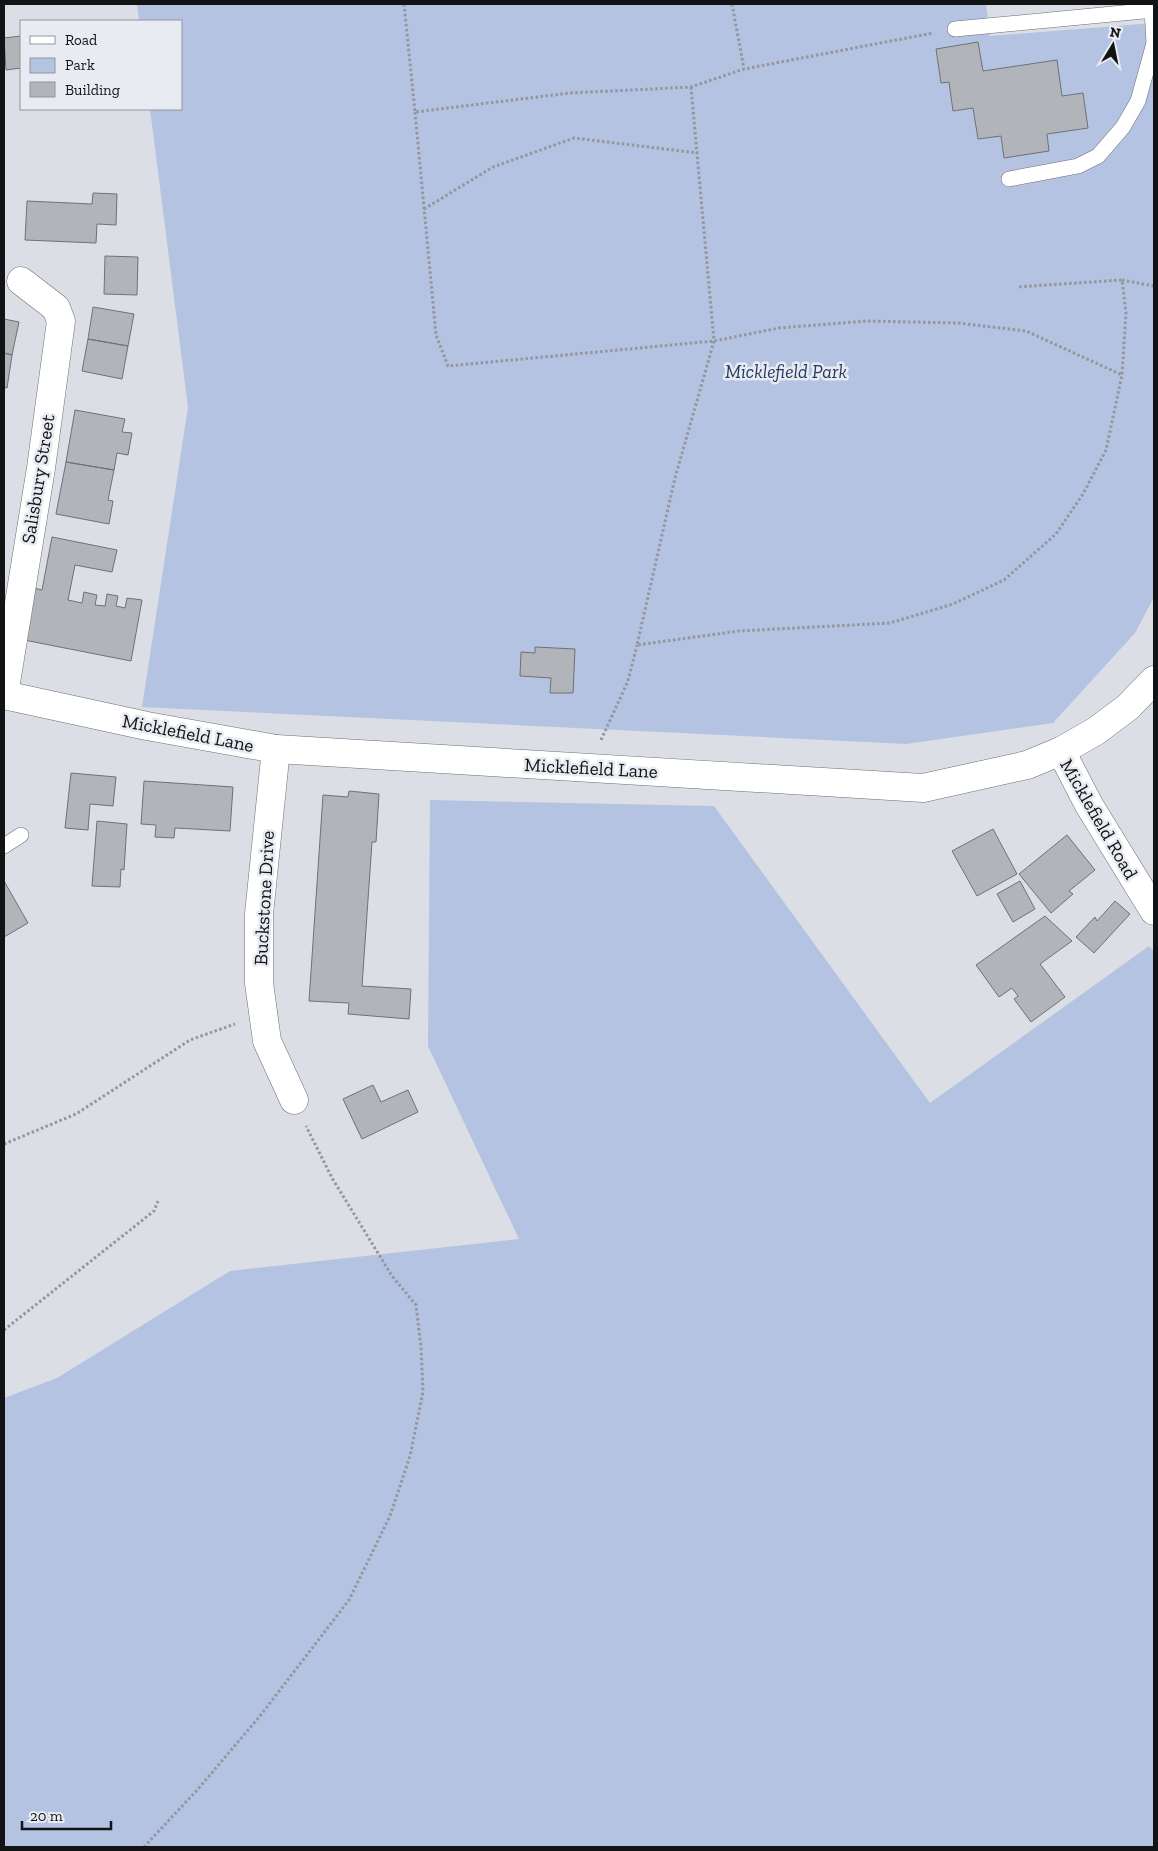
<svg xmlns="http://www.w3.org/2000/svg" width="1158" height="1851" font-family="'Zilla Slab',serif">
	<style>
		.green { fill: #b4c3e2 }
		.building { fill: #b1b4b9; stroke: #6e7176 }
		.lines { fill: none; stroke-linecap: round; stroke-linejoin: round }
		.service-casing { stroke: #6c6e74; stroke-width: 16 }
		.minor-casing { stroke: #6c6e74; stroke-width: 29 }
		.secondary-casing { stroke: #6c6e74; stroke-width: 29 }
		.path { stroke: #94969b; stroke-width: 3; stroke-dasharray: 2.5 2.5; stroke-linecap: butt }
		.service { stroke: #fff; stroke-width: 15 }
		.minor { stroke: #fff; stroke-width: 28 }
		.secondary { stroke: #fff; stroke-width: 28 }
		.labels { text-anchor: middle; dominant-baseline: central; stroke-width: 5; stroke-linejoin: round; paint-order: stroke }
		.park-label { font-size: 19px; font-style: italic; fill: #253963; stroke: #e8ebf1 }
		.street-label { font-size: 19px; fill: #121315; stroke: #e8ebf1 }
	</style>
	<rect width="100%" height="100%" fill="#dbdee4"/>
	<path class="green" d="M 137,4 L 986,4 L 990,36 L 1154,23 L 1154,597 L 1135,633 L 1053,723 L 906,744 L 142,707 L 188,407 L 150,109 L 181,109 L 181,21 L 139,21 Z
		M 430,800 L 714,806 L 930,1103 L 1149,946 L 1154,951 L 1154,1847 L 4,1847 L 4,1398 L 57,1378 L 230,1271 L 519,1239 L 428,1046 Z"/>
	<path class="building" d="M 21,36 L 21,68 L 6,70 L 4,38 Z
		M 978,42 L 983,71 L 1057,60 L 1062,96 L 1083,93 L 1088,128 L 1047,134 L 1049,151 L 1004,158 L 1001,136 L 978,139 L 973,108 L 953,111 L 949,82 L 941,83 L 936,49 Z
		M 93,193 L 117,194 L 116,225 L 97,224 L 96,243 L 25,240 L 27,201 L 92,204 Z
		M 105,256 L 138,257 L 137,295 L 104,294 Z
		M 93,307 L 134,314 L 128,346 L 88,339 Z
		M 4,319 L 19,322 L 12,355 L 4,353 Z
		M 88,339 L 128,346 L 122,379 L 82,371 Z
		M 4,353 L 12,355 L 7,388 L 4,387 Z
		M 75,410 L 125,419 L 122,432 L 132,433 L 128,455 L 117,453 L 114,470 L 66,462 Z
		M 66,462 L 114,470 L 108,500 L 113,501 L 109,524 L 56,514 Z
		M 52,537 L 117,550 L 112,572 L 75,565 L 68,600 L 82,603 L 84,592 L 97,595 L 95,605 L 105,606 L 107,594 L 118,596 L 116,606 L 125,608 L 127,598 L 142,600 L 131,661 L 24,640 L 34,588 L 42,590 Z
		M 535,647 L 575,649 L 573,693 L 550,693 L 551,678 L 520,676 L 521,652 L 535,653 Z
		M 71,773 L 116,777 L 113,806 L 90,804 L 88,830 L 65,828 Z
		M 144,781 L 233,787 L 230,831 L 175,828 L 174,838 L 155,837 L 156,825 L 141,824 Z
		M 349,791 L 379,794 L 376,842 L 372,842 L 362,986 L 411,989 L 409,1019 L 348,1014 L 349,1003 L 309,1001 L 323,795 L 348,797 Z
		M 97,821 L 127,824 L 124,870 L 121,869 L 120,887 L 92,886 Z
		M 993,829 L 1017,874 L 977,896 L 952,851 Z
		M 1067,835 L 1095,870 L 1069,891 L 1073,894 L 1051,913 L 1019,874 Z
		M 4,881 L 28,923 L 4,937 Z
		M 1020,881 L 1035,909 L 1013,922 L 997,894 Z
		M 1115,901 L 1130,914 L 1094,953 L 1076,937 L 1095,917 L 1097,921 Z
		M 1045,916 L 1072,941 L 1040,964 L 1065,997 L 1031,1022 L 1014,999 L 1018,996 L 1012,988 L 999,997 L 976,965 Z
		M 373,1085 L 381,1102 L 408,1090 L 418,1112 L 362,1139 L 343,1099 Z"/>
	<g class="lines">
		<g class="service-casing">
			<path id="service" d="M 1152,10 L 1154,43
				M 955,29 L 1154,10
				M 1009,179 L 1078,166 L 1098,156 L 1123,127 L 1138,101 L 1154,43
				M 4,846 L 21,835"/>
		</g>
		<g class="minor-casing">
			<path id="minor" d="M 4,695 L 41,468 L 61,321 L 56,308 L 21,281
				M 276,749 L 259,914 L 259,983 L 267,1041 L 294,1100
				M 1061,751 L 1089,805 L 1154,911"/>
		</g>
		<g class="secondary-casing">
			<path id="secondary" d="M 4,695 L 147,726 L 276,749 L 923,788 L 1027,765 L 1061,751 L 1096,731 L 1128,707 L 1154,680"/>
		</g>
		<path class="path" d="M 404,4 L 415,112 L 570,93 L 691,87 L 744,69 L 933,33
			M 732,4 L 744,69
			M 691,87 L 714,341 L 675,478 L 637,645 L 739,631 L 890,623 L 953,604 L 1004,580 L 1056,534 L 1083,494 L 1106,450 L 1122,375 L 1126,313 L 1122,280 L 1017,287
			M 415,112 L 436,335 L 448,366 L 714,341 L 779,328 L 867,321 L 958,323 L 1026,331 L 1122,375
			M 424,209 L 493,167 L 574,138 L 698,153
			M 1122,280 L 1154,286
			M 601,740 L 628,681 L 637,645
			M 4,1144 L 76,1114 L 190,1040 L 235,1024
			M 4,1330 L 154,1211 L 158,1201
			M 144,1847 L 198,1789 L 260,1716 L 349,1600 L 390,1516 L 410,1456 L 423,1392 L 421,1347 L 416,1305 L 392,1276 L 332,1178 L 306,1126"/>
		<use href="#service" class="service"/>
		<use href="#minor" class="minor"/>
		<use href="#secondary" class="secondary"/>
	</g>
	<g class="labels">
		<g class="park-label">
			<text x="786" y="371">Micklefield Park</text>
		</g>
		<g class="street-label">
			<text transform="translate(38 479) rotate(-81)">Salisbury Street</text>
			<text transform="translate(188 733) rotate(11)">Micklefield Lane</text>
			<text transform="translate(591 768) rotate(3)">Micklefield Lane</text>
			<text transform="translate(1099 819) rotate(60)">Micklefield Road</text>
			<text transform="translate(264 898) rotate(-87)">Buckstone Drive</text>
		</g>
	</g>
	<rect width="1158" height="1851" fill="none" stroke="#121315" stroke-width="10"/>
	<rect x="20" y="20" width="162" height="90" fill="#e8ebf1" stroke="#929599"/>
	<rect x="30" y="36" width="25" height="8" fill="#ffffff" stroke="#929599"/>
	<text x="65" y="45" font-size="15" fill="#121315">Road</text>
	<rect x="30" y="58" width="25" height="15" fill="#b4c3e2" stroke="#929599"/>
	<text x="65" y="70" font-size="15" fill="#121315">Park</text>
	<rect x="30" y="82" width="25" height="15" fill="#b1b4b9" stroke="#929599"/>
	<text x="65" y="95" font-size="15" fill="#121315">Building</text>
	<g transform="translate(1113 45) rotate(10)" stroke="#e8ebf1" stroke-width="4" paint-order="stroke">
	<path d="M0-4L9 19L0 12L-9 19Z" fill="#121315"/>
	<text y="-8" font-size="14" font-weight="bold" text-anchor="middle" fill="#121315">N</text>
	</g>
	<path d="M22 1821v8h89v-8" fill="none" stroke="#121315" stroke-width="2.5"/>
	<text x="30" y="1821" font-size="15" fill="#121315" stroke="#e8ebf1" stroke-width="4" paint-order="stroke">20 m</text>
</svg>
